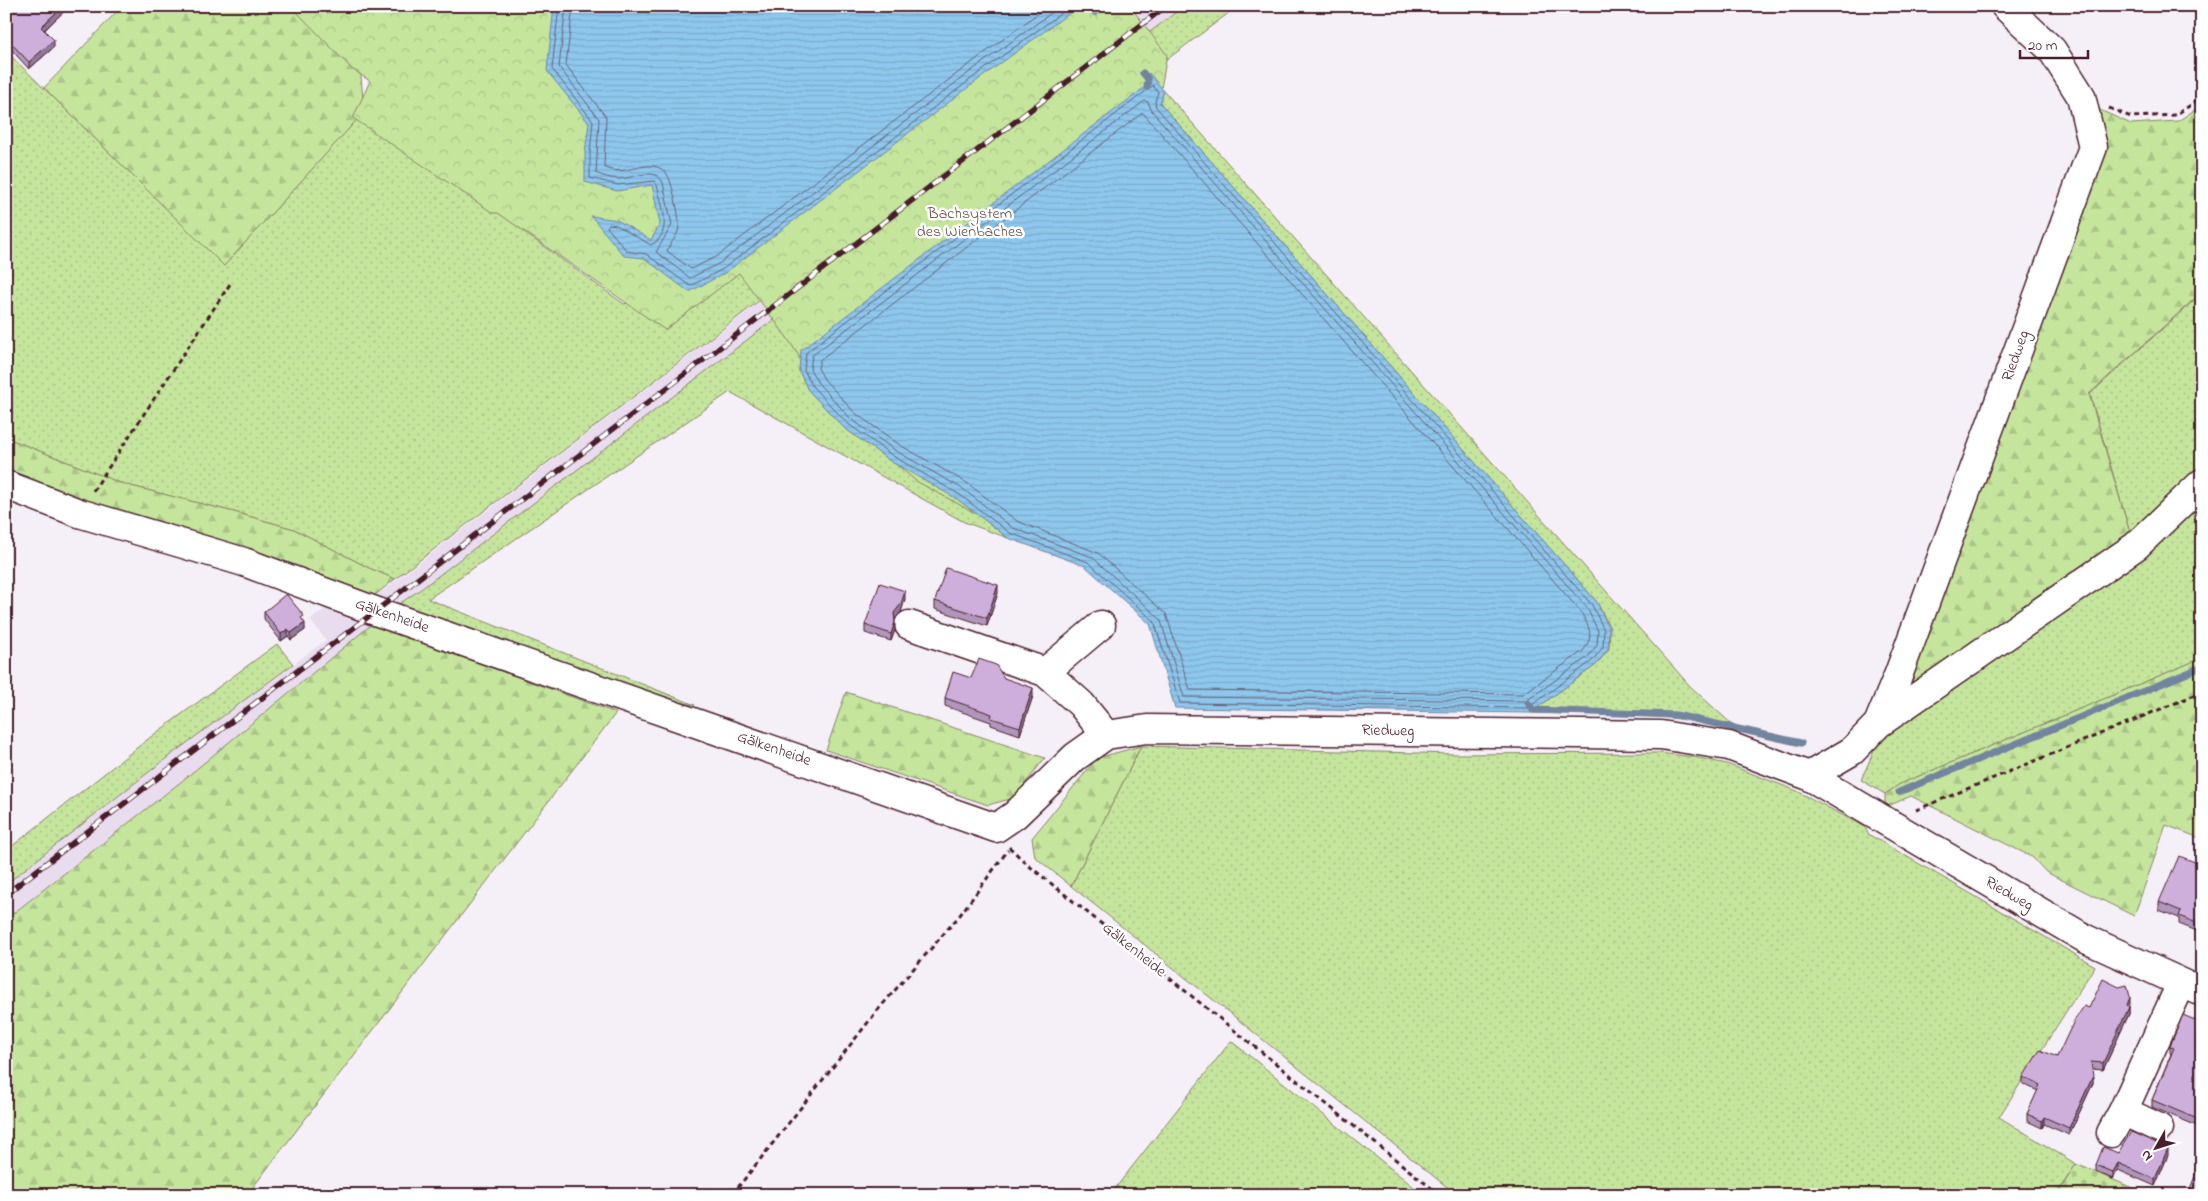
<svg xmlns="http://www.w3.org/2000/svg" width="2208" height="1201" font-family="'Indie Flower',sans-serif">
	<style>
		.built { fill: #e9dcef }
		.grass { fill: url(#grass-dots); stroke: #888264 }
		.forest { fill: url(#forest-firs); stroke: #888264 }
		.cemetery { fill: url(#cemetery-stones); stroke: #888264 }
		.park { fill: url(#park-crowns); stroke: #888264 }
		.water { fill: url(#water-rules); stroke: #73849f }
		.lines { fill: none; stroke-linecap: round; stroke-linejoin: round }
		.shore { stroke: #656279; stroke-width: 1 }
		.stream { stroke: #73849f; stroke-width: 7 }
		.minor-casing { stroke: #4a1f2b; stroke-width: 31 }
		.path { stroke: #4a1f2b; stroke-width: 3; stroke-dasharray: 5 4; stroke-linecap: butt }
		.minor { stroke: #fff; stroke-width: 28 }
		.rail-casing { stroke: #4a1f2b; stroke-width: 5.5 }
		.rail { stroke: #fff; stroke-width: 4; stroke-dasharray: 11; stroke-linecap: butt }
		.wall { fill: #b196bc; stroke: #4a1f2b }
		.shaded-wall { fill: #907a99; stroke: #4a1f2b }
		.building { fill: #ceafdb; stroke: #4a1f2b }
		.labels { text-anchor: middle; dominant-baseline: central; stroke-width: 5; stroke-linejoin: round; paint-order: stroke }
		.park-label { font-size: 16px; fill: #695048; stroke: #fff }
		.street-label { font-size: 16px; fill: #4a1f2b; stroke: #fff }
	</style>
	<defs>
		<pattern id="grass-dots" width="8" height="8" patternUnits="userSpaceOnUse" patternTransform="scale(1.25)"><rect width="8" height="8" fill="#c5e59d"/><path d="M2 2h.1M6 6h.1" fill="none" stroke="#abc487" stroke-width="1.8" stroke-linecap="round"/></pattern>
		<pattern id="forest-firs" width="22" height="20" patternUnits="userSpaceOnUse" patternTransform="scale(1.25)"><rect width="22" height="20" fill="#c5e59d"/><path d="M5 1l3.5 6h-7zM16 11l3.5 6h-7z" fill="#abc487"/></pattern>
		<pattern id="cemetery-stones" width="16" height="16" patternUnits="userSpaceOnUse" patternTransform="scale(1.25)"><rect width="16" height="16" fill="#c5e59d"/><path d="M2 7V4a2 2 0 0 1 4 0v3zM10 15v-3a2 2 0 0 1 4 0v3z" fill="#abc487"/></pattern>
		<pattern id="park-crowns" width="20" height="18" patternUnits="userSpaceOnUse" patternTransform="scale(1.25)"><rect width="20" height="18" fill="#c5e59d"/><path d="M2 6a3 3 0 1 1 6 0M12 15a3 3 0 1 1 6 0" fill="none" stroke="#abc487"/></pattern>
		<pattern id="water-rules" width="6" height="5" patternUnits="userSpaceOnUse" patternTransform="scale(1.25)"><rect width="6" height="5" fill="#8ec7ed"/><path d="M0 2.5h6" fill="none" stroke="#7caacb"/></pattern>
	</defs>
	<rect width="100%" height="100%" fill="#f5eff8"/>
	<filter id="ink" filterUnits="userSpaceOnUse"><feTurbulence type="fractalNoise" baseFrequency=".02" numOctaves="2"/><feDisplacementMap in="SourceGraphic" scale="10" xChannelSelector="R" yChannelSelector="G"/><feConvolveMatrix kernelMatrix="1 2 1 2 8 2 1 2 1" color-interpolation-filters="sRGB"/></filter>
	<g filter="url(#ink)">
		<path class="built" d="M 1148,6 L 1184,6 L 421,589 L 396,606 L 182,781 L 6,919 L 6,884 L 168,757 L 326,640 L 310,620 L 332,604 L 351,615 L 943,161 Z"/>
		<path class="grass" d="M 1079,6 L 1145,6 L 395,579 L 369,568 L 294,529 L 234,512 L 123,484 L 12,440 L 6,436 L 6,51 L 224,265 L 364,112 L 486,199 L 529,236 L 624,304 L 689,292 Z
			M 1184,6 L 1238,6 L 1149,73 L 801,350 L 799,371 L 808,390 L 843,427 L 890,461 L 957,499 L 1008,538 L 964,522 L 730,392 L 428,599 L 695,705 L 661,699 L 396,606 L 421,589 Z
			M 1164,91 L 1690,686 L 1736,728 C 1668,713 1599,715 1530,713 L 1596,665 L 1609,649 L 1610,628 L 1597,602 L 1160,103 Z
			M 2202,293 L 2202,474 L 2132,540 L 2090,394 Z
			M 2202,493 L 2202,658 L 1900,784 L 1885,794 L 1861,780 L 1884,728 Z
			M 277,644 L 293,664 L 168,757 L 6,884 L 6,851 L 152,736 Z
			M 1141,746 L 1455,754 L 1659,753 L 1694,757 L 1727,764 L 1797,791 L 1865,827 L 1868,834 L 2095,966 L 1999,1117 L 2076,1164 L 2056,1195 L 1457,1195 L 1071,886 Z
			M 1231,1041 L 1424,1195 L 1110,1195 Z"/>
		<path class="forest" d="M 122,6 L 378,6 L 357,29 L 364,112 L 224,266 L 44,88 Z
			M 2089,105 L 2131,124 L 2178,121 L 2202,105 L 2202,292 L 2089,394 L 2132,540 L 1894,704 L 2100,146 Z
			M 6,436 L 12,440 L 123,484 L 234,512 L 294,529 L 369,568 L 395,579 L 374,596 L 6,479 Z
			M 372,624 L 616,713 L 247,1195 L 6,1195 L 6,919 L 182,781 Z
			M 2202,658 L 2202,839 L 2166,825 L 2134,916 L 2046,872 L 2032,857 L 1911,796 L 1888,806 L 1885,803 L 1885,794 L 1900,784 Z
			M 846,692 L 1045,758 L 1014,798 L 988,805 L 826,750 Z
			M 1141,746 L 1071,886 L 1035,857 L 1032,838 L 1097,758 Z"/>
		<path class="cemetery" d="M 2076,1164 L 2149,1195 L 2057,1195 Z"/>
		<path class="park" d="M 291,6 L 1130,6 L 1167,55 L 1160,94 L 1161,622 L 1063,546 L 1006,530 L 916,481 L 835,412 L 786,336 L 739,273 L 665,330 L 498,213 L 493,213 L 353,118 L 370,81 L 352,69 Z"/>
		<path class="water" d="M 554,6 L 1079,6 L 978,80 L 725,273 L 689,292 L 644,258 L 624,256 L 591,216 L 617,220 L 651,240 L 660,224 L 652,185 L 617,191 L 585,182 L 585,153 L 589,123 L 547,71 Z
			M 1149,73 L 1164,91 L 1160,103 L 1597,602 L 1609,629 L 1608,649 L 1596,665 L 1530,713 L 1175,708 L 1150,624 L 1085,566 L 1008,538 L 957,499 L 890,461 L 843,427 L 808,390 L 799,371 L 801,350 L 1145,87 Z"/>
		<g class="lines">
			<path class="shore" d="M 559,6 L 552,69 L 593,121 L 590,153 L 590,178 L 618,185 L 654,181 L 657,185 C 661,203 674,234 651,245 L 616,225 L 609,224 L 607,227 L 627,251 L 646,254 L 690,286 L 723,269 L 975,76 L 1071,6
				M 566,6 L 559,67 L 599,119 L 596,173 C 602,176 612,179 619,179 C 634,178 656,166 663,183 L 672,225 L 656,252 L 690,278 L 720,263 L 971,71 L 1061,6
				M 573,6 L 566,65 L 606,117 L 604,167 C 620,176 636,165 653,166 C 659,167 664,170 667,174 C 672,181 680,218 679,227 C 678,236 670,243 667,251 L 691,269 L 716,257 L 967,66 L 1048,6
				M 1153,86 L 1158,92 L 1155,102 L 1156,107 L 1592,605 L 1604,630 L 1603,647 L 1592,661 L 1528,708 L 1180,703 L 1154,621 L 1088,562 L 1010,533 L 960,495 L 893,456 L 847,423 L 812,386 L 804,370 L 806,353 Z
				M 1145,101 L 1148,102 L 1152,111 L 1587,608 L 1598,631 L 1597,645 L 1588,657 L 1526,701 L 1184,697 L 1161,621 L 1157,616 L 1092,557 L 1013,528 L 963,489 L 896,451 L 851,419 L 818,383 L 810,369 L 812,356 Z
				M 1143,113 L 1581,612 C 1589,628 1595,635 1583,651 L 1523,694 L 1190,690 L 1166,614 L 1098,553 L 1017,521 L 967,483 L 900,445 L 855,413 L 824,379 L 818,368 L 820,360 Z"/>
			<path class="stream" d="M 1090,6 L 1095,12
				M 1143,73 L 1148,79 L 1147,87
				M 1528,703 L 1533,710 L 1676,715 L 1801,743
				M 1899,792 L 2202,667"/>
			<g class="minor-casing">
				<path id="minor" d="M 6,485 L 79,513 L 244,562 L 375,611 L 996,828 L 1015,815 L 1075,757 L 1106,735 L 1147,729 L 1661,735 L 1729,746 L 1809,776 L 2086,939 L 2202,992
					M 909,625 L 1045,672 L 1081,704 L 1106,735
					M 1045,672 L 1101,625
					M 1878,724 L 1898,676 L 2093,147 L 2081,96 L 2052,50 L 2005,6
					M 1809,776 L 1852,751 L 1878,724 L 2136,546 L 2202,483
					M 2123,1111 L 2159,1128
					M 2111,1133 L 2123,1111 L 2181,984"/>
			</g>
			<path class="path" d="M 2109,108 L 2131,117 L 2175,115 L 2202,98
				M 93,491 L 230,284
				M 1916,810 L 2202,692
				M 1009,847 L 1028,865 L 1440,1195
				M 732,1195 L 877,1011 L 960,915 L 1008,850"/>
			<use href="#minor" class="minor"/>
			<g class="rail-casing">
				<path id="rail" d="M 6,894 L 1166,6"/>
			</g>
			<use href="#rail" class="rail"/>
		</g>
		<path class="wall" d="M 69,6 L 45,30 L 54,47 L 29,69 L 6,44 L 6,9 Z
			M 998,593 L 987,626 L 935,609 L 935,601 Z
			M 905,599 L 901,612 L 894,620 L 895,630 L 891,641 L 865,633 L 865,625 Z
			M 264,612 L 304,622 L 305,630 L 291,640 L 288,636 L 281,641 L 264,619 Z
			M 971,678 L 1004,678 L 1033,696 L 1020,735 L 991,725 L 991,722 L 945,706 L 945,698 Z
			M 2200,872 L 2199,874 L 2202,875 L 2202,933 L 2179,924 L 2179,918 L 2159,910 L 2159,902 Z
			M 2130,1004 L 2129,1007 L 2129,1014 L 2103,1070 L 2092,1069 L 2093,1083 L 2069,1135 L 2044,1124 L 2042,1128 L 2027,1121 L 2027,1114 L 2038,1091 L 2023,1084 L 2023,1077 L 2057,1057 L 2089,1008 Z
			M 2202,1023 L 2202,1128 L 2152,1107 L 2152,1100 L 2171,1054 L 2170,1053 L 2170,1046 Z
			M 2118,1153 L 2168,1155 L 2155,1186 L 2118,1170 L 2113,1179 L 2096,1172 L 2096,1165 Z
			M 2189,1191 L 2202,1195 L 2189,1195 Z"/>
		<path class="shaded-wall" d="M 63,6 L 69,6 L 69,7 L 41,33 L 41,27 Z
			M 54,40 L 54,47 L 29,69 L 29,62 Z
			M 998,585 L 998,593 L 987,626 L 987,618 Z
			M 905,591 L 905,599 L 901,612 L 894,620 L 894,613 Z
			M 895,622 L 895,630 L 891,641 L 891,634 Z
			M 305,623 L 305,630 L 291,640 L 291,633 Z
			M 288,629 L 288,636 L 281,641 L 281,634 Z
			M 1033,688 L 1033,696 L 1020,735 L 1020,727 Z
			M 2130,997 L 2130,1004 L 2127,1011 L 2129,1007 L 2129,1014 L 2103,1070 L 2103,1063 Z
			M 2093,1076 L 2093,1083 L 2069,1135 L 2069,1128 Z
			M 2044,1117 L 2044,1124 L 2042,1128 L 2042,1121 Z
			M 2168,1148 L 2168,1155 L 2155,1186 L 2155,1179 Z
			M 2118,1163 L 2118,1170 L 2113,1179 L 2113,1172 Z"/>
		<path class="building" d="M 14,6 L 63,6 L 41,27 L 54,40 L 29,62 L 6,38 L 6,9 Z
			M 946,568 L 998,585 L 987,618 L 935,601 Z
			M 880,583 L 905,591 L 901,604 L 894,613 L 895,622 L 891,634 L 865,625 Z
			M 286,594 L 304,616 L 301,618 L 305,623 L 291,633 L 288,629 L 281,634 L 264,612 Z
			M 979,659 L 996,665 L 1004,678 L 1033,688 L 1020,727 L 991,718 L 992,714 L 945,698 L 953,672 L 971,678 Z
			M 2179,856 L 2200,864 L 2197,874 L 2202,876 L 2202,925 L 2179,916 L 2181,911 L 2159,902 Z
			M 2103,979 L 2119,987 L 2127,985 L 2130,997 L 2127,1005 L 2129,1007 L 2103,1063 L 2091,1062 L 2093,1076 L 2069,1128 L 2044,1117 L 2042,1121 L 2027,1114 L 2040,1085 L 2023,1077 L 2040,1050 L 2057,1057 L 2074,1021 L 2084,1006 L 2089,1008 Z
			M 2183,1015 L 2202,1023 L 2202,1121 L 2152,1100 L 2174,1048 L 2170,1046 Z
			M 2131,1132 L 2168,1148 L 2155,1179 L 2118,1163 L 2113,1172 L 2096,1165 L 2103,1147 L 2118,1153 Z
			M 2202,1159 L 2202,1195 L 2198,1195 L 2189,1191 Z"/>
	</g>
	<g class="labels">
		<g class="park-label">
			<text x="970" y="214">Bachsystem<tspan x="970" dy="18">des Wienbaches</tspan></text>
		</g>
		<g class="street-label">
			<text transform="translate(2016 356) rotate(-70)">Riedweg</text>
			<text transform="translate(392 616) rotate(19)">Gälkenheide</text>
			<text transform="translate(1388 731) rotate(1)">Riedweg</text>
			<text transform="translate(774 749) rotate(19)">Gälkenheide</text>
			<text transform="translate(2009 894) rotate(30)">Riedweg</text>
			<text transform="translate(1134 950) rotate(39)">Gälkenheide</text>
		</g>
	</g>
	<rect width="2208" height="1201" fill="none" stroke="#fff" stroke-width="25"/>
	<rect x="12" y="12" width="2183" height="1176" fill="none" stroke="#4a1f2b" stroke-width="2" filter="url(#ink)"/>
	<g transform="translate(2156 1148) rotate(231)" stroke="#ffffff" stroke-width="4" paint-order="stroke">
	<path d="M0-4L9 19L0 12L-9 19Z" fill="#4a1f2b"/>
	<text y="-8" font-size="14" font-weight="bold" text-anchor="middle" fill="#4a1f2b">N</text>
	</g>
	<path d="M2020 50v8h68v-8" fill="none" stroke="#4a1f2b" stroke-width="2.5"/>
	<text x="2028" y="50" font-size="15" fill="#4a1f2b" stroke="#ffffff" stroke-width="4" paint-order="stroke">20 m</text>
</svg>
